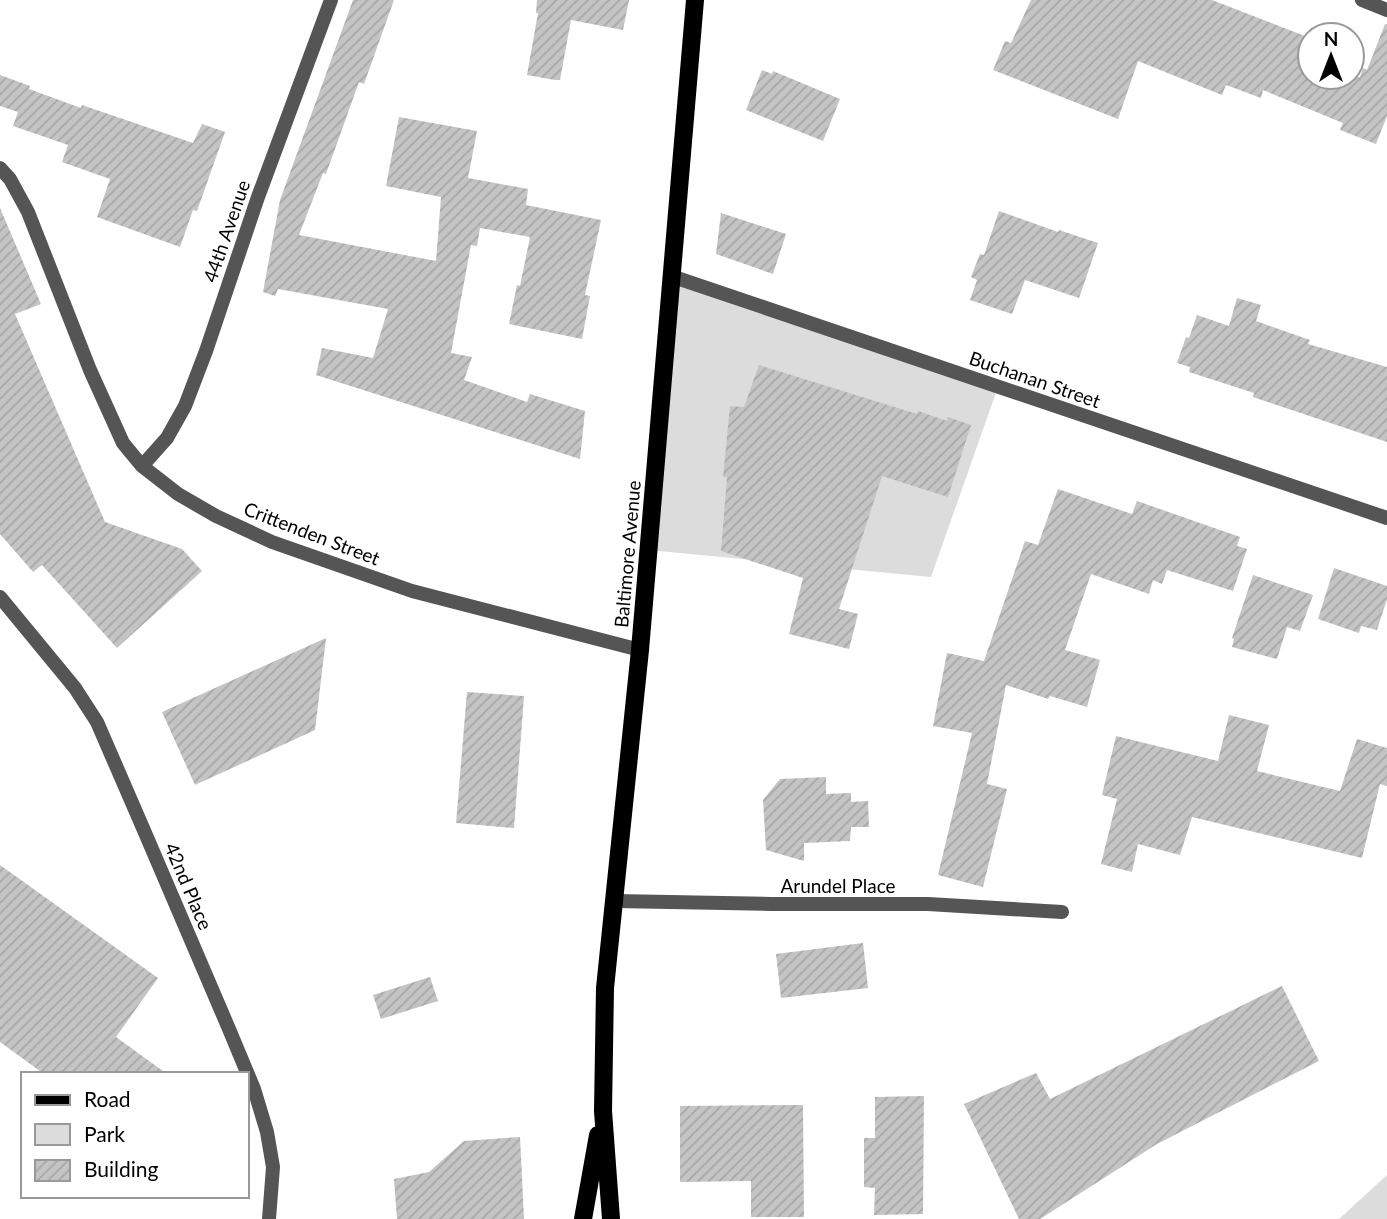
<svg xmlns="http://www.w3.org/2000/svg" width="1387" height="1219" font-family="Lato,sans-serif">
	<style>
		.park { fill: #dcdcdc }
		.building { fill: url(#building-hatch) }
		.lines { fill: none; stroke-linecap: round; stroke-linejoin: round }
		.minor { stroke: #555; stroke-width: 14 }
		.primary { stroke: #000; stroke-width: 18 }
		.labels { text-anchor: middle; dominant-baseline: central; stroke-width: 6; stroke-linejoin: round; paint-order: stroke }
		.street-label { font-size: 19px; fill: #000; stroke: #fff }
	</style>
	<defs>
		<pattern id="building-hatch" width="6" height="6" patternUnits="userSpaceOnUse" patternTransform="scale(1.75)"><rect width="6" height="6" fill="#c4c4c4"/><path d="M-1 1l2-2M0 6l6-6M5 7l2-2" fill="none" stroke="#a7a7a7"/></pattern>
	</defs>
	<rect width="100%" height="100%" fill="#fff"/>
	<path class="park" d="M 671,276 L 998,387 L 931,577 L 648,550 Z
		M 1387,1175 L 1387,1219 L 1339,1219 Z"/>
	<path class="building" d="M 353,0 L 394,0 L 364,84 L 359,82 L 326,174 L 323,173 L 299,235 L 436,261 L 441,197 L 386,186 L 399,117 L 477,131 L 468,178 L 528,189 L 526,205 L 601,220 L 585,295 L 590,296 L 582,339 L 509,324 L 517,285 L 520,286 L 530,237 L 480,228 L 477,246 L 471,245 L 451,353 L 472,357 L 464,380 L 527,402 L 530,394 L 585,411 L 580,459 L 316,375 L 322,348 L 373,358 L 388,309 L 278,289 L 275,296 L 263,292 L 280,200 Z
		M 537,0 L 629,0 L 623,30 L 571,20 L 560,80 L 555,80 L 527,75 L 538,13 L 536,13 Z
		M 1031,0 L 1212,0 L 1310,38 L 1310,77 L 1360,77 L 1363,68 L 1367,70 L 1385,24 L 1387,24 L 1387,116 L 1376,144 L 1340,130 L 1343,123 L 1263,90 L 1261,98 L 1226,85 L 1222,95 L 1138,61 L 1118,119 L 993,70 L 1005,41 L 1011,43 Z
		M 762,70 L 772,74 L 773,71 L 840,99 L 823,141 L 746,110 Z
		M 0,75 L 30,86 L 29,89 L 81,108 L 82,105 L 193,143 L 202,124 L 225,132 L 197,211 L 193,210 L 180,247 L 97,217 L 110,179 L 62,162 L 68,145 L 13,126 L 18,112 L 0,106 Z
		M 0,208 L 41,304 L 15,314 L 105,522 L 182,549 L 202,571 L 117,648 L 42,565 L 33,572 L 0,534 Z
		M 999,211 L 1058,232 L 1059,230 L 1098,243 L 1079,298 L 1025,280 L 1012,314 L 970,300 L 977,280 L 971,277 L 980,254 L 984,255 Z
		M 721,213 L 786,234 L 773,274 L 716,254 Z
		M 1237,298 L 1261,305 L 1256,321 L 1310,340 L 1308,344 L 1387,367 L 1387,442 L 1253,397 L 1254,393 L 1189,372 L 1190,367 L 1177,363 L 1186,337 L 1189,338 L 1197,315 L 1229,326 Z
		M 759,365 L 917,414 L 918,411 L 947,421 L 948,417 L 971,425 L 948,497 L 882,476 L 839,609 L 858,614 L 849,649 L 789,634 L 803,578 L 721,551 L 727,477 L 723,477 L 730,406 L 744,407 Z
		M 1058,489 L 1132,514 L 1137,501 L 1240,537 L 1237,546 L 1247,549 L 1233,591 L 1167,570 L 1162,584 L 1153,580 L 1149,594 L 1091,574 L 1065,650 L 1100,660 L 1087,707 L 1050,696 L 1048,699 L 1006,685 L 987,784 L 1007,789 L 983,887 L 938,875 L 972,733 L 933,726 L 947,653 L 984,661 L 1025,541 L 1038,545 Z
		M 1334,568 L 1387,586 L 1387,599 L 1377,630 L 1361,626 L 1359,633 L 1318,619 Z
		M 1253,575 L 1313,595 L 1300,631 L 1287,627 L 1277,659 L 1232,647 L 1234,639 L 1232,638 Z
		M 326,638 L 315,730 L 195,785 L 162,712 Z
		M 467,692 L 524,696 L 514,828 L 456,823 Z
		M 1229,715 L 1269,725 L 1257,771 L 1340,791 L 1357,739 L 1387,748 L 1387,786 L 1380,784 L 1362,858 L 1192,817 L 1180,855 L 1138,844 L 1132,872 L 1101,864 L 1117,799 L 1102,795 L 1116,736 L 1218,761 Z
		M 826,777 L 826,794 L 851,793 L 851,802 L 868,801 L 869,827 L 851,827 L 850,841 L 804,843 L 804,861 L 766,850 L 763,800 L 780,779 Z
		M 0,865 L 158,978 L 116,1037 L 167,1074 L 44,1074 L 0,1042 Z
		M 863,943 L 868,988 L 781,998 L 776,954 Z
		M 430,977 L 438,1001 L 381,1019 L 373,995 Z
		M 1282,986 L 1319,1061 L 1157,1144 L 1040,1219 L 1019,1219 L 964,1104 L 1036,1073 L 1050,1099 Z
		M 924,1096 L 923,1214 L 874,1215 L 875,1188 L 864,1187 L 864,1138 L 875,1138 L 875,1097 Z
		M 803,1105 L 804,1217 L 751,1217 L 751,1181 L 680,1182 L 680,1106 Z
		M 520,1137 L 524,1219 L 397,1219 L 394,1179 L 429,1172 L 464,1141 Z"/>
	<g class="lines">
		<path class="minor" d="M 1362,0 L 1387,10
			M 0,168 L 10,179 L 28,212 L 90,370 L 123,443 L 142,466 L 178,494 L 216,516 L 272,542 L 412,591 L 640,650
			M 671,276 L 1387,518
			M 142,466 L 167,438 L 185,406 L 206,351 L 258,197 L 331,0
			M 0,597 L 75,688 L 97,722 L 146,835 L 229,1029 L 254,1089 L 267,1132 L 273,1167 L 269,1219
			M 615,901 L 771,904 L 928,904 L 1062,912"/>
		<path class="primary" d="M 583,1219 L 598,1135
			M 611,1219 L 603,1111 L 605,988 L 640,650 L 695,0"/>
	</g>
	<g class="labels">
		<g class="street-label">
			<text transform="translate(226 231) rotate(-71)">44th Avenue</text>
			<text transform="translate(1035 379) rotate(19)">Buchanan Street</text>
			<text transform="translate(312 533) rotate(21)">Crittenden Street</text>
			<text transform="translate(627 554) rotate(-85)">Baltimore Avenue</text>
			<text x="838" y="885">Arundel Place</text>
			<text transform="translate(189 886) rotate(67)">42nd Place</text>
		</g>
	</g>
	<rect x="21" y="1072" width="228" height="126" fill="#ffffff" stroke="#999999" stroke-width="2"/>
	<rect x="35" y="1095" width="35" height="10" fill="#000000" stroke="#999999" stroke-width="2"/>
	<text x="84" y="1107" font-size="21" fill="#000000">Road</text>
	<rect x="35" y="1124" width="35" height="21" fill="#dcdcdc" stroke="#999999" stroke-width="2"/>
	<text x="84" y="1142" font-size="21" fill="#000000">Park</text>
	<rect x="35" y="1160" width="35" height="21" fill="url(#building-hatch)" stroke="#999999" stroke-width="2"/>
	<text x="84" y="1177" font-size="21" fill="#000000">Building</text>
	<g transform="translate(1331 56)"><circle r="33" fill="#ffffff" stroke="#999999" stroke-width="2"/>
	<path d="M0-5L12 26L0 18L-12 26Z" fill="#000000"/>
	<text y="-10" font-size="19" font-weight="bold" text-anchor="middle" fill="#000000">N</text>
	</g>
</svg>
